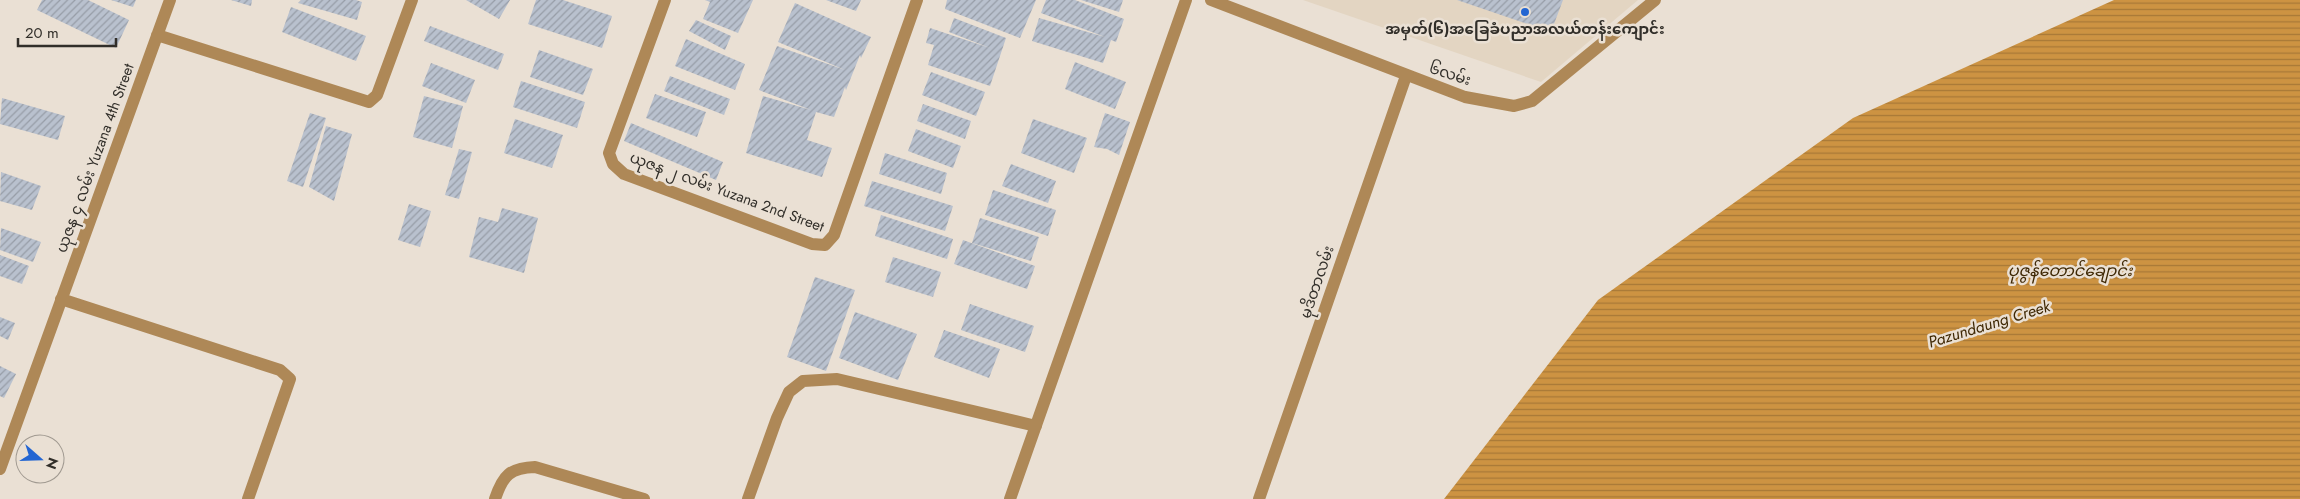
<svg xmlns="http://www.w3.org/2000/svg" width="2300" height="499" font-family="Jost,'Noto Sans Myanmar',sans-serif">
	<style>
		.built { fill: #e3d5c2 }
		.water { fill: url(#water-rules) }
		.building { fill: url(#building-hatch) }
		.lines { fill: none; stroke-linecap: round; stroke-linejoin: round }
		.minor { stroke: #ae8857; stroke-width: 12 }
		.poi-dot { fill: #2466d2; stroke: #eae0d4; stroke-width: 2 }
		.labels { text-anchor: middle; dominant-baseline: central; stroke-width: 5; stroke-linejoin: round; paint-order: stroke }
		.poi-label { font-size: 15px; font-weight: bold; fill: #312e29; stroke: #eae0d4 }
		.street-label { font-size: 15px; fill: #312e29; stroke: #eae0d4 }
		.water-label { font-size: 16px; font-style: italic; fill: #3f2804; stroke: #eae0d4 }
	</style>
	<defs>
		<pattern id="water-rules" width="6" height="5" patternUnits="userSpaceOnUse" patternTransform="scale(1.25)"><rect width="6" height="5" fill="#cd9342"/><path d="M0 2.5h6" fill="none" stroke="#a77837"/></pattern>
		<pattern id="building-hatch" width="6" height="6" patternUnits="userSpaceOnUse" patternTransform="scale(1.25)"><rect width="6" height="6" fill="#b9c1ce"/><path d="M-1 1l2-2M0 6l6-6M5 7l2-2" fill="none" stroke="#979da7"/></pattern>
	</defs>
	<rect width="100%" height="100%" fill="#eae0d4"/>
	<path class="built" d="M 1303,0 L 1638,0 L 1541,82 Z"/>
	<path class="water" d="M 2114,0 L 2300,0 L 2300,499 L 1444,499 L 1598,300 L 1853,118 Z"/>
	<path class="building" d="M 42,0 L 88,0 L 129,20 L 116,48 L 37,10 Z
		M 111,0 L 136,0 L 133,7 Z
		M 231,0 L 252,0 L 251,6 Z
		M 301,0 L 356,0 L 362,2 L 357,20 L 298,3 Z
		M 466,0 L 510,0 L 499,19 Z
		M 536,0 L 563,0 L 612,16 L 602,48 L 528,24 Z
		M 705,0 L 753,0 L 738,33 L 703,19 L 710,2 Z
		M 826,0 L 861,0 L 856,11 Z
		M 947,0 L 1036,0 L 1020,38 L 945,9 Z
		M 1046,0 L 1075,0 L 1124,19 L 1116,42 L 1111,40 L 1103,63 L 1032,41 L 1039,18 L 1105,37 L 1041,13 Z
		M 1081,0 L 1123,0 L 1119,12 Z
		M 1457,0 L 1563,0 L 1551,32 Z
		M 795,3 L 871,37 L 861,58 L 860,55 L 846,90 L 845,87 L 834,117 L 816,112 L 807,140 L 832,148 L 822,177 L 746,153 L 763,96 L 811,110 L 759,90 L 777,46 L 845,70 L 778,42 Z
		M 291,7 L 366,36 L 356,61 L 282,32 Z
		M 954,18 L 1006,38 L 990,86 L 928,65 L 934,45 L 926,43 L 930,28 L 990,48 L 949,32 Z
		M 696,20 L 731,36 L 725,50 L 689,31 Z
		M 430,26 L 504,54 L 498,70 L 424,41 Z
		M 686,39 L 745,64 L 735,90 L 675,66 Z
		M 539,50 L 593,69 L 583,95 L 530,77 Z
		M 1075,62 L 1126,82 L 1115,109 L 1065,89 Z
		M 431,63 L 475,80 L 466,103 L 422,86 Z
		M 931,72 L 985,92 L 976,116 L 922,95 Z
		M 670,76 L 730,99 L 724,115 L 664,91 Z
		M 521,81 L 585,102 L 577,128 L 513,107 Z
		M 655,94 L 706,112 L 697,137 L 646,118 Z
		M 424,96 L 463,106 L 452,148 L 413,137 Z
		M 2,98 L 65,116 L 58,140 L 0,124 Z
		M 923,104 L 971,121 L 965,139 L 917,121 Z
		M 310,113 L 326,118 L 303,187 L 287,181 Z
		M 1105,113 L 1130,122 L 1119,155 L 1107,149 L 1094,147 Z
		M 515,119 L 563,135 L 552,168 L 504,153 Z
		M 1033,119 L 1087,138 L 1074,173 L 1021,153 Z
		M 631,123 L 723,162 L 716,180 L 624,141 Z
		M 326,126 L 352,134 L 334,201 L 309,187 Z
		M 916,129 L 961,146 L 953,168 L 908,151 Z
		M 459,149 L 472,152 L 459,199 L 445,195 Z
		M 885,153 L 947,173 L 941,194 L 879,174 Z
		M 1011,164 L 1056,181 L 1048,203 L 1002,186 Z
		M 1,172 L 41,186 L 32,210 L 0,201 Z
		M 872,181 L 953,206 L 945,231 L 864,206 Z
		M 993,190 L 1056,210 L 1048,236 L 985,215 Z
		M 409,204 L 431,211 L 420,247 L 398,240 Z
		M 502,208 L 538,218 L 524,273 L 469,257 L 479,217 L 498,222 Z
		M 881,215 L 953,239 L 947,259 L 875,236 Z
		M 980,218 L 1039,237 L 1031,261 L 972,243 Z
		M 1,228 L 41,242 L 33,262 L 0,250 Z
		M 963,240 L 1035,266 L 1027,289 L 954,264 Z
		M 0,255 L 29,266 L 22,284 L 0,276 Z
		M 893,257 L 941,272 L 933,297 L 885,282 Z
		M 815,277 L 855,290 L 826,371 L 787,357 Z
		M 970,304 L 1034,326 L 1025,352 L 961,330 Z
		M 855,312 L 917,334 L 898,380 L 839,358 Z
		M 0,317 L 15,323 L 8,340 L 0,336 Z
		M 944,330 L 1000,349 L 989,378 L 934,357 Z
		M 0,366 L 16,374 L 4,398 L 0,396 Z"/>
	<g class="lines">
		<path class="minor" d="M 665,0 L 609,153 L 613,164 L 624,174 L 812,244 L 825,245 L 834,235 L 917,0
			M 1211,0 L 1465,97 L 1514,106 L 1532,101 L 1655,0
			M 157,35 L 369,102 L 377,95 L 412,0
			M 61,299 L 280,370 L 290,379 L 248,499
			M 0,469 L 170,0
			M 495,499 C 503,475 510,468 535,467 L 644,499
			M 748,499 L 777,418 L 789,392 L 803,381 L 837,379 L 1036,426
			M 1010,499 L 1186,0
			M 1259,499 L 1406,76"/>
	</g>
	<circle class="poi-dot" cx="1525" cy="12" r="5"/>
	<g class="labels">
		<g class="poi-label">
			<text x="1525" y="29">အမှတ်(၆)အခြေခံပညာအလယ်တန်းကျောင်း</text>
		</g>
		<g class="street-label">
			<text transform="translate(1450 74) rotate(18)">၆လမ်း</text>
			<text transform="translate(95 158) rotate(-70)">ယုဇန ၄ လမ်း Yuzana 4th Street</text>
			<text transform="translate(727 192) rotate(20)">ယုဇန ၂ လမ်း Yuzana 2nd Street</text>
			<text transform="translate(1317 282) rotate(-71)">မုဒိတာလမ်း</text>
		</g>
		<g class="water-label">
			<text x="2070" y="270">ပုဇွန်တောင်ချောင်း</text>
			<text transform="translate(1989 324) rotate(-17)">Pazundaung Creek</text>
		</g>
	</g>
	<g transform="translate(40 459) rotate(110)"><circle r="24" fill="#eae0d4" stroke="#a09990"/>
	<path d="M0-4L9 19L0 12L-9 19Z" fill="#2466d2"/>
	<text y="-8" font-size="14" font-weight="bold" text-anchor="middle" fill="#312e29">N</text>
	</g>
	<path d="M18 38v8h98v-8" fill="none" stroke="#312e29" stroke-width="2.5"/>
	<text x="25" y="38" font-size="15" fill="#312e29" stroke="#eae0d4" stroke-width="4" paint-order="stroke">20 m</text>
</svg>
